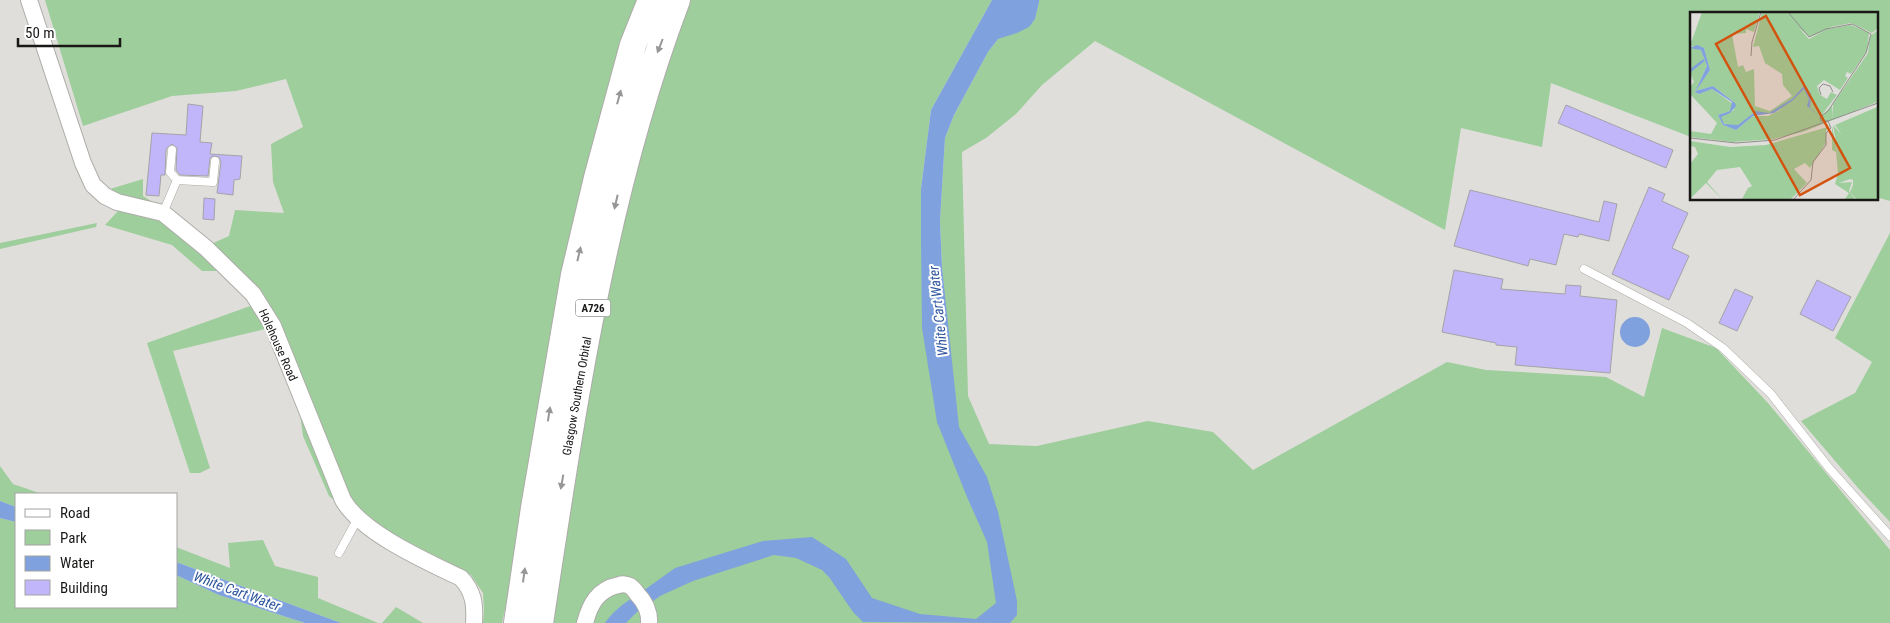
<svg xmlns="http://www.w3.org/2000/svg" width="1890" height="623" font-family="'Roboto Condensed',sans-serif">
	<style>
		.green { fill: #9dce9c }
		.water { fill: #7fa1dd }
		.building { fill: #c1b6fa; stroke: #a4a3a7 }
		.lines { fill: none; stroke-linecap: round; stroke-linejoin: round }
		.service-casing { stroke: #adaca8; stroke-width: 9 }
		.minor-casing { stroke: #adaca8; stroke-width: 18 }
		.trunk-casing { stroke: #adaca8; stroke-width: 28 }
		.service { stroke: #fff; stroke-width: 8 }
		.minor { stroke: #fff; stroke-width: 16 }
		.trunk { stroke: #fff; stroke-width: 26 }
		.oneway { fill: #989797 }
		.labels { text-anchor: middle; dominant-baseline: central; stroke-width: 4; stroke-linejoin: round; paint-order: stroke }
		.shield { fill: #fff; stroke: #5e5d5d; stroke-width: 1 }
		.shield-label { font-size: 11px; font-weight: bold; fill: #191817 }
		.street-label { font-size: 12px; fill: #191817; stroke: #fff }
		.water-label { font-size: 14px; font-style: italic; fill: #2c549c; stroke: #fff }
		.inset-river { fill: none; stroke: #7fa1dd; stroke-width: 2.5 }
		.inset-road { fill: none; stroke: #908f8c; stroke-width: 1 }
		.view { fill: #d3520d; fill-opacity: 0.15; stroke: #d3520d; stroke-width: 2.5 }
		.inset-edge { fill: none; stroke: #191817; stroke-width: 2.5 }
	</style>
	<rect width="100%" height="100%" fill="#e0deda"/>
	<path class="green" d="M 45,0 L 638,0 L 502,623 L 483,623 L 484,611 L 483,593 L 471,575 L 366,520 L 354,507 L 297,369 L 211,244 L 229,236 L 235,210 L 284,213 L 273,182 L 271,144 L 303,127 L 286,79 L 236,91 L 172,96 L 83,126 Z
		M 690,0 L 992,0 L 931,110 L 921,189 L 947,321 L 942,267 L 940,221 L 945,138 L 954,115 L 988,52 L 998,39 L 1006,36 L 1035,19 L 1039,0 L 1890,0 L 1890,201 L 1876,197 L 1876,14 L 1691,14 L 1691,137 L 1551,83 L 1542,147 L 1461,128 L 1445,230 L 1095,41 L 1042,85 L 1016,114 L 986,138 L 962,152 L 968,396 L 989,444 L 1037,446 L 1148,421 L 1213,432 L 1253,470 L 1447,362 L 1486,370 L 1606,377 L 1644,397 L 1662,328 L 1716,348 L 1768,403 L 1890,550 L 1890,623 L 553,623 L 595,358 L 626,196 L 672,47 Z
		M 143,179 L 143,196 L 154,203 L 125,196 L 110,189 Z
		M 119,210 L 159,221 L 189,241 L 217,271 L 202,271 L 172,245 L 105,225 Z
		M 97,223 L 96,227 L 0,249 L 0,243 Z
		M 1890,233 L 1890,522 L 1859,489 L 1801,421 L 1855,393 L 1872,362 L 1835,338 Z
		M 253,305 L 265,329 L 173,351 L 210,468 L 200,473 L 190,473 L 147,343 Z
		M 300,414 L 338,503 L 329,496 L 303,436 Z
		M 0,466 L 13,484 L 42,494 L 16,494 L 16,507 L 0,501 Z
		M 0,518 L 16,522 L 16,607 L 176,607 L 176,575 L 219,595 L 305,623 L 0,623 Z
		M 263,540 L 275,566 L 318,577 L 318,598 L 378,623 L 341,623 L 176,562 L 176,547 L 230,568 L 228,543 Z
		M 396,607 L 423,623 L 382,623 Z"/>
	<path class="water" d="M 992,0 L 1039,0 L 1039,2 L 1035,19 L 1029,27 L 1017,33 L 998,39 L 988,52 L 954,115 L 945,138 L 940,221 L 942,267 L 959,427 L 987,477 L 998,512 L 1017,601 L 1017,615 L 1010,623 L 863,622 L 853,612 L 829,577 L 822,570 L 796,558 L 774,555 L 693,581 L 660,596 L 649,604 L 643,591 L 675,568 L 763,541 L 812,537 L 846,559 L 872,598 L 920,614 L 976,619 L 996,603 L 987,542 L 967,497 L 937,422 L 922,328 L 921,240 L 921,189 L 931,110 Z
		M1620 332a15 15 0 1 1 30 0a15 15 0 1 1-30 0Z
		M 0,501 L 16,507 L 16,522 L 0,518 Z
		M 176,562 L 341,623 L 305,623 L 219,595 L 176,575 Z
		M 636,596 L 642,607 L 626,623 L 605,623 C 612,612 625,602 636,596 Z"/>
	<path class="building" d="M 188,104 L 203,106 L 200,142 L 212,143 L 210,154 L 242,156 L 240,179 L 234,180 L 233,195 L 217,193 L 221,162 L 219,157 L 213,156 L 210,158 L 208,176 L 180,175 L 176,170 L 177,148 L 172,144 L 166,149 L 165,175 L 161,175 L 159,196 L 146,195 L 152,133 L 186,135 Z
		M 1566,105 L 1673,150 L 1666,168 L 1558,123 Z
		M 1649,187 L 1665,194 L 1662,201 L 1688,213 L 1672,248 L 1689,256 L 1669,300 L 1612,274 Z
		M 1470,190 L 1599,222 L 1604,201 L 1617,204 L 1609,241 L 1579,234 L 1578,237 L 1564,234 L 1556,265 L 1530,259 L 1528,266 L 1454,246 Z
		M 204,198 L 215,199 L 214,220 L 203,219 Z
		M 1454,270 L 1503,279 L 1501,289 L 1565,294 L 1566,285 L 1581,286 L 1580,296 L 1617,300 L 1610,373 L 1515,365 L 1517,347 L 1496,345 L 1496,343 L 1442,332 Z
		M 1817,280 L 1851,297 L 1833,331 L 1800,314 Z
		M 1735,289 L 1753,297 L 1737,331 L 1719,323 Z"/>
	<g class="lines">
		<g class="service-casing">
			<path id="service" d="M 172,150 L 170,172 L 177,180
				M 163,213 L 177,180 L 213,182 L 215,161
				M 1584,269 L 1687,323 L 1723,348 L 1771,394 L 1829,468 L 1890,536
				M 339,553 L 358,518"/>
		</g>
		<g class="minor-casing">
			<path id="minor" d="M 29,0 L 83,163 L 93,185 L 105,196 L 117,202 L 163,213 L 206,248 L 253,294 L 273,326 L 343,500 C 362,533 426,561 461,578 C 474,592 475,605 474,623
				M 585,623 C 590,604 598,589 619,585 C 622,584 627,584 630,586 C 633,588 636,592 638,595 C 645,602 650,613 649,623"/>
		</g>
		<g class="trunk-casing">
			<path id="trunk" d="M 517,623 L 534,508 L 574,275 L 597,178 L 633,45 L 651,0
				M 540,623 C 572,414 602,198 677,0"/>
		</g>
		<use href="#service" class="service"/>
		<use href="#minor" class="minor"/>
		<use href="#trunk" class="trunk"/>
	</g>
	<defs><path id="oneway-solid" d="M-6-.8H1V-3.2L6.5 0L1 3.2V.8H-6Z" transform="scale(1.25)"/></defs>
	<g class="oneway">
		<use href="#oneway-solid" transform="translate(660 46) rotate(111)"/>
		<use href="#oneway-solid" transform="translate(619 97) rotate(-75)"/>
		<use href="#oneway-solid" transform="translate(616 202) rotate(103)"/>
		<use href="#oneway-solid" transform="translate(579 254) rotate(-77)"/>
		<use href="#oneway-solid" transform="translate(549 414) rotate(-81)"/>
		<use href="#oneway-solid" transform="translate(562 482) rotate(100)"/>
		<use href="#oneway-solid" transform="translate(524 575) rotate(-82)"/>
	</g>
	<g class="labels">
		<rect class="shield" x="575.5" y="299.5" width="35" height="17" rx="4"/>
		<g class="shield-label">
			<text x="593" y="308">A726</text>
		</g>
		<g class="street-label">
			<text transform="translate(278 345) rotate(66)">Holehouse Road</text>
			<text transform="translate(577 396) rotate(-80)">Glasgow Southern Orbital</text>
		</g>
		<g class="water-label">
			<text transform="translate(938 311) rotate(-96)">White Cart Water</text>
			<text transform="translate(237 591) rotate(20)">White Cart Water</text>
		</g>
	</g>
	<g transform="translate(1690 12)">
		<rect width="188" height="188" fill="#e0deda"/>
		<path d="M 12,0 L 70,0 L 64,20 L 56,17 L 56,21 L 42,22 L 48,55 L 53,53 L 56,60 L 64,57 L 65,94 L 80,99 L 102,84 L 93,73 L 92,62 L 75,51 L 69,34 L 63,35 L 72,0 L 187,0 L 187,17 L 182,21 L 161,11 L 141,15 L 120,25 L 109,16 L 119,27 L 137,17 L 161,13 L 179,21 L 177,39 L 161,62 L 157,60 L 155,64 L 158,66 L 150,78 L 134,68 L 127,74 L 130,83 L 137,87 L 141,80 L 147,83 L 131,104 L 142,94 L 142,107 L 143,92 L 178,41 L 180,24 L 187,19 L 187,90 L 113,120 L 84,127 L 43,130 L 0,125 L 0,119 L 21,122 L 27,111 L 0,82 L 0,75 L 4,70 L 0,61 L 0,36 L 3,35 L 11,38 L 17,54 L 5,80 L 9,82 L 22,77 L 43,92 L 40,99 L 28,103 L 33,113 L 46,118 L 63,104 L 78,104 L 92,97 L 77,102 L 64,100 L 50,113 L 41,114 L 33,111 L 30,105 L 44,98 L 44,90 L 23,74 L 6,79 L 20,58 L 14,36 L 0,34 ZM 187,95 L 187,187 L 166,187 L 160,180 L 163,173 L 163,168 L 160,167 L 149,171 L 162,170 L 159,179 L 165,187 L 155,187 L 159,181 L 145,172 L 148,161 L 146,140 L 142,138 L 142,114 L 149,148 L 143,113 L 152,123 L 145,113 ZM 141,114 L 136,118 L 136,131 L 120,156 L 115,151 L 104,157 L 117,171 L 101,187 L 52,187 L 58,176 L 62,174 L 50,155 L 27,158 L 17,170 L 32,187 L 16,171 L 0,187 L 0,152 L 8,142 L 5,135 L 0,134 L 0,129 L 40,135 L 76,133 Z" fill="#9dce9c"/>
		<path d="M 7,33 L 14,36 L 20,58 L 6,79 L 23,74 L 45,91 L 46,94 L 40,101 L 31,105 L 34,112 L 48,113 L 66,99 L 79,101 L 102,87 L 114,74 L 121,82 L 120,97 L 130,104 L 117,94 L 119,87 L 114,77 L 102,89 L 84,101 L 63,104 L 46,118 L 33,113 L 28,103 L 40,99 L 42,90 L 22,77 L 9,82 L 5,80 L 17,54 L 11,38 L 0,36 Z" fill="#7fa1dd"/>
		<path class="inset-river" d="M 0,59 L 14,48"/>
		<path class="inset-road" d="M 98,0 L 119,25 L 136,17 L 162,12 L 181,22M 61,44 L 62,30 L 71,0M 131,83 L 129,76 L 133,72 L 140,74 L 143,80M 0,126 L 46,131 L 85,128 L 188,91M 103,188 L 121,168 L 123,150 L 136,133 L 136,121 L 141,116 L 138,109 L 131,109 L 130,105 L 138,99 L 176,41 L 181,22"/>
		<path class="view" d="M 76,4 L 160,156 L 110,183 L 26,32 Z"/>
		<rect width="188" height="188" class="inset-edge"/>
	</g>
	<rect x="15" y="493" width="162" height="115" fill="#ffffff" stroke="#a3a3a2"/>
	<rect x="25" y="509" width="25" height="8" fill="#ffffff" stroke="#a3a3a2"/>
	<text x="60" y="518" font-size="15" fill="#191817">Road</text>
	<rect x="25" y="530" width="25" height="15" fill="#9dce9c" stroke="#a3a3a2"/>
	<text x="60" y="543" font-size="15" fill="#191817">Park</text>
	<rect x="25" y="556" width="25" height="15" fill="#7fa1dd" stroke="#a3a3a2"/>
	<text x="60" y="568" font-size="15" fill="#191817">Water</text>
	<rect x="25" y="580" width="25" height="15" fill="#c1b6fa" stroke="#a3a3a2"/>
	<text x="60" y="593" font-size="15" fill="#191817">Building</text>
	<path d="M18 38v8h102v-8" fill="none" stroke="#191817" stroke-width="2.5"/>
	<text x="25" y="38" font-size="15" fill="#191817" stroke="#ffffff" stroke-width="4" paint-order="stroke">50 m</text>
</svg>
